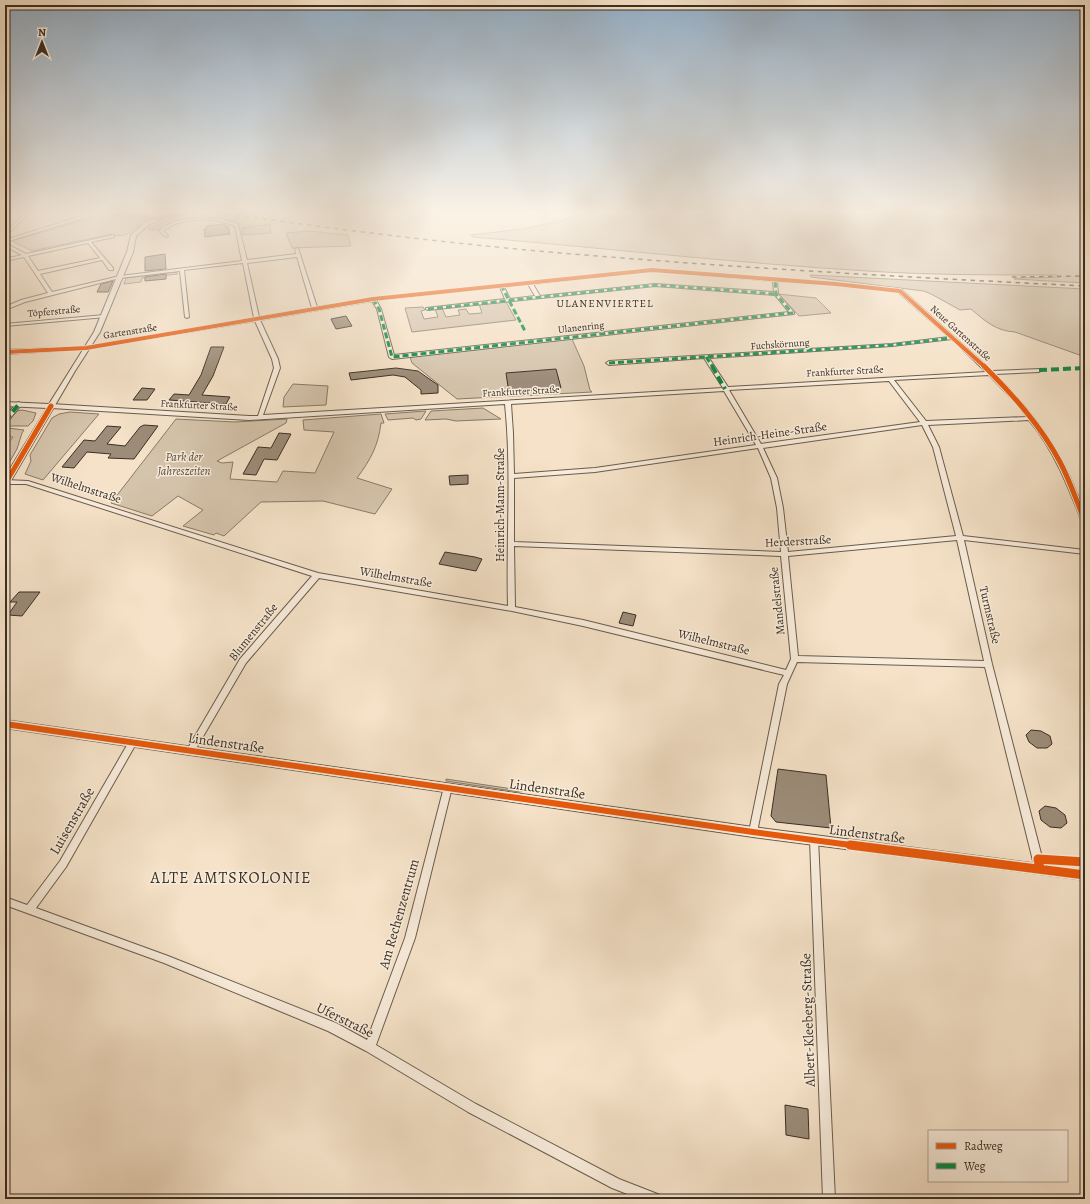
<svg xmlns="http://www.w3.org/2000/svg" width="1090" height="1204" font-family="Alegreya,serif">
	<style>
		.green { fill: #d5c4ac; stroke: #887a68 }
		.building { fill: #9c8c79; stroke: #3b2f24 }
		.lines { fill: none; stroke-linecap: round; stroke-linejoin: round }
		.minor-casing { stroke: #6a5c4d; stroke-width: 2 }
		.tertiary-casing { stroke: #6a5c4d; stroke-width: 2 }
		.minor { fill: #f8ecdb; fill-rule: evenodd }
		.tertiary { fill: #f8ecdb; fill-rule: evenodd }
		.rail { stroke: #3b2f24; stroke-width: 1.5; stroke-dasharray: 4.5 4.5; stroke-linecap: butt }
		.quiet-far1 { stroke: #00873e; stroke-width: 3; stroke-dasharray: 6 3; stroke-linecap: butt }
		.quiet { stroke: #00873e; stroke-width: 4; stroke-dasharray: 8 4; stroke-linecap: butt }
		.cycleway-far3-casing { stroke: #f8ecdb; stroke-width: 5.5 }
		.cycleway-far2-casing { stroke: #f8ecdb; stroke-width: 7 }
		.cycleway-far1-casing { stroke: #f8ecdb; stroke-width: 9 }
		.cycleway-casing { stroke: #f8ecdb; stroke-width: 12 }
		.cycleway-far3 { stroke: #e8590c; stroke-width: 4 }
		.cycleway-far2 { stroke: #e8590c; stroke-width: 5 }
		.cycleway-far1 { stroke: #e8590c; stroke-width: 6 }
		.cycleway { stroke: #e8590c; stroke-width: 9 }
		.labels { text-anchor: middle; dominant-baseline: central; stroke-width: 3; stroke-linejoin: round; paint-order: stroke }
		.far-street-label { font-size: 10px; fill: #3b2f24; stroke: #f8ecdb }
		.far-neighbourhood-label { font-size: 11px; letter-spacing: 1px; fill: #3b2f24; stroke: #f8ecdb }
		.street-label { font-size: 12px; fill: #3b2f24; stroke: #f8ecdb }
		.park-label { font-size: 12px; font-style: italic; fill: #5a4d3f; stroke: #f8ecdb }
		.near-street-label { font-size: 14px; fill: #3b2f24; stroke: #f8ecdb }
		.near-neighbourhood-label { font-size: 16px; letter-spacing: 1px; fill: #3b2f24; stroke: #f8ecdb }
	</style>
	<rect width="100%" height="100%" fill="#f5e2c8"/>
	<filter id="stains"><feTurbulence type="fractalNoise" baseFrequency=".005" numOctaves="4"/><feColorMatrix values="0 0 0 0 .2 0 0 0 0 .09 0 0 0 0 .02 0 0 0 .5 -.17"/></filter>
	<radialGradient id="worn" r=".72"><stop offset=".6" stop-color="#630" stop-opacity="0"/><stop offset="1" stop-color="#630" stop-opacity=".3"/></radialGradient>
	<path class="green" d="M 190,211 L 202,211 L 240,217 L 233,221 C 212,217 194,217 174,223 C 165,225 156,233 148,229 Z
		M 596,211 L 1085,211 L 1085,283 L 1014,279 L 1019,278 L 1059,277 L 1057,275 C 993,275 930,275 867,271 C 735,263 604,248 473,237 L 471,235 L 522,229 L 556,222 Z
		M 98,214 L 118,215 L 136,217 L 142,220 L 142,222 C 133,230 124,240 111,234 L 32,251 L 12,241 L 92,218 L 94,215 Z
		M 270,224 L 271,233 L 243,235 L 242,228 Z
		M 309,231 L 348,235 L 351,246 L 292,248 L 286,233 Z
		M 175,272 L 178,274 L 142,278 L 141,282 L 124,284 L 126,278 Z
		M 810,275 L 1085,289 L 1085,357 L 1015,332 C 996,331 985,321 971,309 L 960,310 L 933,295 L 924,291 L 811,277 Z
		M 778,294 L 816,298 L 831,313 L 799,316 Z
		M 506,302 L 516,320 L 412,332 L 405,308 L 423,307 L 425,310 L 421,311 L 424,319 L 438,317 L 435,309 L 442,308 L 446,317 L 460,315 L 458,310 L 466,309 L 469,314 L 482,313 L 479,304 Z
		M 572,339 L 584,366 L 590,390 L 592,392 L 457,399 L 412,363 L 410,357 Z
		M 293,384 L 328,386 L 326,405 L 283,407 L 284,397 Z
		M 483,408 L 501,419 L 456,421 L 446,419 L 425,420 L 431,411 Z
		M 22,410 L 36,413 L 33,421 L 28,426 L 10,426 L 5,424 L 17,411 Z
		M 426,411 L 421,419 L 416,420 L 413,418 L 388,420 L 385,414 Z
		M 70,412 L 99,414 L 43,480 L 25,474 L 31,461 L 30,455 L 52,418 L 59,414 Z
		M 381,414 L 384,423 L 381,423 C 378,446 371,459 357,478 L 392,489 L 375,514 L 323,501 L 261,502 L 224,536 L 216,533 L 214,535 L 183,526 L 203,510 L 178,496 L 152,516 L 111,503 L 176,419 L 235,422 L 287,419 L 286,423 L 217,461 L 222,463 L 233,462 L 230,479 L 277,482 L 283,471 L 315,473 L 334,432 L 304,430 L 303,420 Z
		M 8,428 L 24,430 L 22,433 L 17,449 L 5,470 L 5,447 L 13,437 L 5,437 L 5,431 Z
		M 446,779 L 526,791 L 519,792 L 446,781 Z"/>
	<path class="building" d="M 225,224 L 225,227 L 228,226 L 230,234 L 205,237 L 204,229 L 207,229 L 206,226 Z
		M 165,254 L 166,269 L 145,271 L 145,257 Z
		M 166,274 L 166,279 L 145,281 L 145,277 Z
		M 113,281 L 108,292 L 97,292 L 101,284 Z
		M 346,316 L 352,326 L 336,329 L 331,319 Z
		M 211,347 L 224,347 L 213,376 L 202,395 L 230,397 L 226,404 L 169,400 L 174,394 L 189,395 L 201,375 Z
		M 396,368 L 418,371 L 438,385 L 438,393 L 421,394 L 421,390 L 405,377 L 393,375 L 351,380 L 349,373 Z
		M 556,369 L 561,388 L 509,393 L 506,373 Z
		M 142,388 L 155,389 L 147,400 L 133,400 Z
		M 144,425 L 158,426 L 134,459 L 108,458 L 111,454 L 87,452 L 74,468 L 62,467 L 84,440 L 95,441 L 107,426 L 121,427 L 107,444 L 125,446 L 140,427 Z
		M 279,433 L 291,434 L 277,460 L 264,459 L 256,475 L 243,474 L 258,447 L 271,448 Z
		M 468,475 L 468,484 L 450,485 L 449,476 Z
		M 445,552 L 475,557 L 482,559 L 476,571 L 439,564 Z
		M 19,592 L 40,592 L 22,616 L 8,615 L 17,602 L 10,602 Z
		M 623,612 L 636,615 L 633,626 L 619,623 Z
		M 1031,730 L 1041,731 L 1050,736 L 1052,744 L 1047,748 L 1037,748 L 1029,742 L 1026,735 Z
		M 778,769 L 826,775 L 831,828 L 776,822 L 771,816 Z
		M 1045,806 L 1056,808 L 1065,815 L 1067,823 L 1061,828 L 1050,827 L 1041,820 L 1039,811 Z
		M 785,1105 L 808,1109 L 809,1139 L 786,1135 Z"/>
	<g class="lines">
		<g class="minor-casing">
			<path id="minor" d="M 28,211 L 32,211 L 5,236 L 5,233 Z
				M 92,211 L 95,212 L 87,217 L 5,242 L 5,240 L 85,215 Z
				M 198,218 L 220,219 L 238,224 L 247,260 L 296,254 L 295,249 L 298,248 L 317,307 L 373,298 L 652,269 L 836,283 L 902,290 L 992,371 L 1041,369 L 1042,370 L 1039,372 L 995,374 C 1029,408 1057,444 1075,489 C 1080,501 1085,511 1085,524 L 1082,522 C 1068,486 1054,450 1029,420 L 928,425 L 939,447 L 963,536 L 1085,550 L 1085,554 L 964,540 L 992,664 L 1045,869 L 1043,872 L 1040,873 L 1037,872 L 1035,869 L 985,667 L 797,662 L 787,684 L 757,832 L 756,835 L 753,836 L 750,835 L 749,832 L 779,684 L 784,675 L 583,626 L 512,611 L 319,578 L 246,663 L 194,752 L 191,753 L 188,752 L 187,750 L 188,748 L 240,659 L 312,576 L 26,484 L 5,484 L 5,480 L 28,481 L 318,573 L 508,606 C 506,538 512,471 505,404 L 249,420 L 51,408 L 48,406 L 51,404 L 249,416 L 258,416 L 274,368 L 272,359 L 255,321 L 86,349 L 5,354 L 5,350 L 86,347 L 254,318 L 243,263 L 184,270 L 189,317 L 187,318 L 185,317 L 180,271 L 120,278 L 25,302 L 5,310 L 5,307 L 21,300 L 48,293 L 24,257 L 5,261 L 5,259 L 22,255 L 5,246 L 5,243 L 26,254 L 114,235 L 114,237 L 91,242 L 113,268 L 113,270 L 109,270 L 102,260 L 40,274 L 52,292 L 120,276 L 242,261 L 235,226 C 213,217 183,216 163,231 L 168,236 L 166,237 L 159,231 C 170,221 183,219 198,218 ZM 88,243 L 100,258 L 38,271 L 28,256 ZM 297,257 L 312,308 L 259,317 L 247,263 ZM 652,271 L 773,281 L 774,292 L 655,284 L 540,296 L 533,284 ZM 777,281 L 836,285 L 898,292 L 949,337 L 892,344 L 609,361 L 606,363 L 609,365 L 704,358 L 723,388 L 263,415 L 280,368 L 278,359 L 260,320 L 372,301 L 377,309 L 389,357 L 392,359 L 794,314 L 794,312 L 778,294 ZM 528,284 L 535,296 L 510,299 L 504,287 ZM 655,286 L 775,295 L 789,312 L 394,355 L 381,309 L 376,300 L 500,287 L 505,299 L 426,308 L 426,309 L 428,310 ZM 952,339 L 986,372 L 728,387 L 709,358 L 892,346 ZM 989,375 L 1016,403 L 1027,417 L 926,421 L 894,380 ZM 889,381 L 920,422 L 761,444 L 729,390 ZM 724,391 L 756,445 L 595,468 L 514,474 L 513,433 L 511,404 ZM 922,425 L 933,447 L 956,536 L 788,552 L 783,508 L 777,478 L 763,448 ZM 758,448 L 771,478 L 777,508 L 781,552 L 514,542 L 514,478 L 595,472 ZM 957,540 L 984,661 L 798,656 L 788,556 ZM 514,546 L 781,556 L 791,659 L 786,670 L 583,620 L 515,607 Z
				M 104,315 L 106,316 L 106,317 L 5,326 L 5,324 Z
				M 19,402 L 22,404 L 7,422 L 5,423 L 5,417 L 17,403 Z
				M 133,739 L 136,740 L 137,742 L 66,867 L 36,908 L 168,956 L 336,1023 L 367,1040 L 405,938 L 444,787 L 445,785 L 448,784 L 451,785 L 452,787 L 415,938 L 376,1045 L 476,1104 L 619,1179 L 660,1195 L 662,1199 L 640,1199 L 612,1188 L 468,1112 L 366,1051 L 328,1031 L 164,963 L 5,905 L 5,897 L 27,905 L 60,861 L 130,740 Z
				M 814,835 L 817,836 L 818,839 L 835,1199 L 823,1199 L 810,839 L 811,836 Z"/>
		</g>
		<g class="tertiary-casing">
			<path id="tertiary" d="M 5,211 L 110,211 L 158,218 L 179,211 L 186,211 L 150,224 L 136,236 L 133,252 L 100,332 L 75,371 L 9,484 L 5,486 L 5,477 L 47,408 L 5,406 L 5,402 L 49,404 L 94,332 L 127,252 L 131,235 L 146,222 L 153,220 L 101,213 L 5,214 Z
				M 5,720 L 753,827 L 1085,870 L 1085,880 L 753,837 L 5,728 Z"/>
		</g>
		<use href="#minor" class="minor"/>
		<use href="#tertiary" class="tertiary"/>
		<path class="rail" d="M 209,211 C 318,227 428,241 538,251 C 720,267 903,277 1085,286
			M 1012,277 L 1085,276"/>
		<path class="quiet-far1" d="M 501,285 L 525,331
			M 373,299 L 379,309 L 392,357 L 792,313 L 776,294 L 775,279
			M 428,309 L 655,285 L 776,294
			M 706,357 L 713,367
			M 609,363 L 892,345 L 952,338"/>
		<path class="quiet" d="M 712,366 L 725,389
			M 1039,370 L 1085,368
			M 5,421 L 19,404"/>
		<g class="cycleway-far3-casing">
			<path id="cycleway-far3" d="M 5,212 L 111,212 L 134,214 L 157,219 L 168,216 L 171,217 L 189,211
				M 5,352 L 86,348 L 373,299 L 652,270 L 836,284 L 900,291 L 985,367"/>
		</g>
		<g class="cycleway-far2-casing">
			<path id="cycleway-far2" d="M 984,366 C 1013,395 1041,426 1060,462 C 1070,481 1077,502 1085,522
				M 5,484 L 51,406"/>
		</g>
		<g class="cycleway-far1-casing">
			<path id="cycleway-far1" d="M 5,724 L 753,832 L 858,846"/>
		</g>
		<g class="cycleway-casing">
			<path id="cycleway" d="M 850,845 L 1085,875
				M 1040,869 L 1038,859 L 1085,862"/>
		</g>
		<use href="#cycleway-far3" class="cycleway-far3"/>
		<use href="#cycleway-far2" class="cycleway-far2"/>
		<use href="#cycleway-far1" class="cycleway-far1"/>
		<use href="#cycleway" class="cycleway"/>
	</g>
	<linearGradient id="sky" x2="0" y2="1"><stop stop-color="#94aec5"/><stop offset="0.56" stop-color="#faf2e6"/><stop offset="1" stop-color="#faf2e6" stop-opacity="0"/></linearGradient>
	<rect width="1090" height="379" fill="url(#sky)"/>
	<g class="labels">
		<g class="far-street-label">
			<text transform="translate(54 311) rotate(-5)">Töpferstraße</text>
			<text transform="translate(581 327) rotate(-6)">Ulanenring</text>
			<text transform="translate(130 331) rotate(-9)">Gartenstraße</text>
			<text transform="translate(961 333) rotate(42)">Neue Gartenstraße</text>
			<text transform="translate(780 344) rotate(-4)">Fuchskörnung</text>
			<text transform="translate(845 371) rotate(-3)">Frankfurter Straße</text>
			<text transform="translate(521 391) rotate(-3)">Frankfurter Straße</text>
			<text transform="translate(199 405) rotate(3)">Frankfurter Straße</text>
		</g>
		<g class="far-neighbourhood-label">
			<text x="605" y="303">ULANENVIERTEL</text>
		</g>
		<g class="street-label">
			<text transform="translate(770 434) rotate(-8)">Heinrich-Heine-Straße</text>
			<text transform="translate(86 488) rotate(18)">Wilhelmstraße</text>
			<text transform="translate(500 505) rotate(-90)">Heinrich-Mann-Straße</text>
			<text transform="translate(798 541) rotate(-3)">Herderstraße</text>
			<text transform="translate(396 577) rotate(10)">Wilhelmstraße</text>
			<text transform="translate(777 601) rotate(-96)">Mandelstraße</text>
			<text transform="translate(990 615) rotate(77)">Turmstraße</text>
			<text transform="translate(253 632) rotate(-51)">Blumenstraße</text>
			<text transform="translate(714 642) rotate(14)">Wilhelmstraße</text>
		</g>
		<g class="park-label">
			<text x="184" y="457">Park der<tspan x="184" dy="14">Jahreszeiten</tspan></text>
		</g>
		<g class="near-street-label">
			<text transform="translate(226 743) rotate(8)">Lindenstraße</text>
			<text transform="translate(547 789) rotate(8)">Lindenstraße</text>
			<text transform="translate(72 821) rotate(-60)">Luisenstraße</text>
			<text transform="translate(867 834) rotate(7)">Lindenstraße</text>
			<text transform="translate(399 914) rotate(-74)">Am Rechenzentrum</text>
			<text transform="translate(345 1020) rotate(26)">Uferstraße</text>
			<text transform="translate(808 1020) rotate(-92)">Albert-Kleeberg-Straße</text>
		</g>
		<g class="near-neighbourhood-label">
			<text x="231" y="878">ALTE AMTSKOLONIE</text>
		</g>
	</g>
	<rect width="1090" height="1204" fill="none" stroke="#f5e2c8" stroke-width="20"/>
	<rect x="6" y="6" width="1078" height="1192" fill="none" stroke="#3b2f24" stroke-width="2"/>
	<rect x="10" y="10" width="1070" height="1184" fill="none" stroke="#3b2f24"/>
	<rect x="928" y="1130" width="140" height="52" fill="#f8ecdb" stroke="#aca092"/>
	<rect x="936" y="1143" width="20" height="6" fill="#e8590c" stroke="#aca092"/>
	<text x="964" y="1150" font-size="12" fill="#3b2f24">Radweg</text>
	<rect x="936" y="1163" width="20" height="6" fill="#00873e" stroke="#aca092"/>
	<text x="964" y="1170" font-size="12" fill="#3b2f24">Weg</text>
	<g transform="translate(42 42)" stroke="#f8ecdb" stroke-width="3" paint-order="stroke">
	<path d="M0-3L7 15L0 10L-7 15Z" fill="#3b2f24"/>
	<text y="-6" font-size="11" font-weight="bold" text-anchor="middle" fill="#3b2f24">N</text>
	</g>
	<rect width="100%" height="100%" filter="url(#stains)"/>
	<rect width="100%" height="100%" fill="url(#worn)"/>
</svg>
